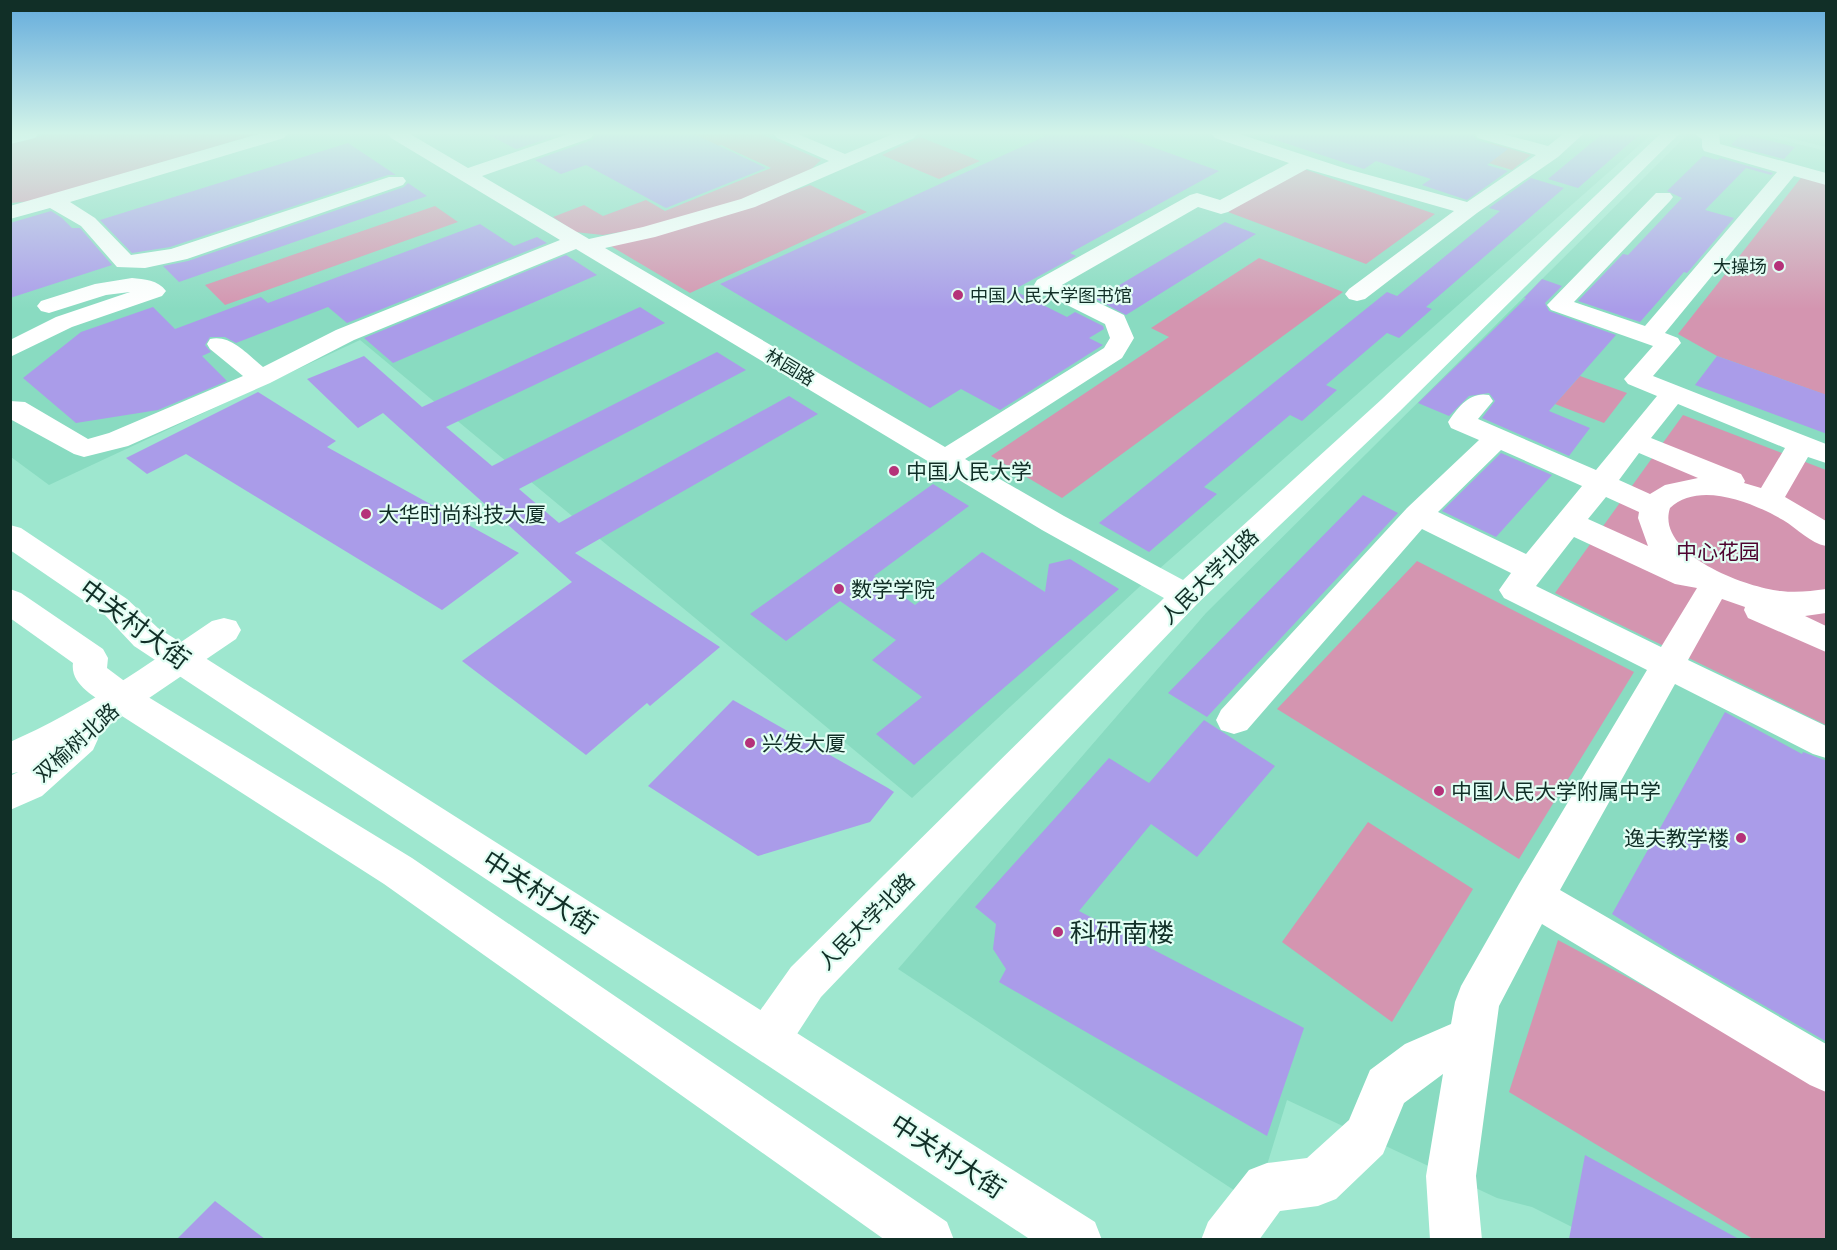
<svg xmlns="http://www.w3.org/2000/svg" width="1837" height="1250" font-family="'Titillium Web','Noto Sans SC',sans-serif">
	<style>
		.built { fill: #89dbc1 }
		.green { fill: #d495b0 }
		.building { fill: #aa9ce9 }
		.lines { fill: none; stroke-linecap: round; stroke-linejoin: round }
		.minor { fill: #fff; fill-rule: evenodd }
		.major { fill: #fff; fill-rule: evenodd }
		.poi-dot { fill: #b53279; stroke: #e2fef4; stroke-width: 2 }
		.labels { text-anchor: middle; dominant-baseline: central; stroke-width: 4.5; stroke-linejoin: round; paint-order: stroke }
		.far-poi-label { font-size: 18px; fill: #112f27; stroke: #e2fef4; text-anchor: end }
		.far-street-label { font-size: 18px; fill: #112f27; stroke: #e2fef4 }
		.poi-label { font-size: 21px; fill: #112f27; stroke: #e2fef4; text-anchor: start }
		.park-label { font-size: 21px; fill: #4e032f; stroke: #e2fef4 }
		.street-label { font-size: 21px; fill: #112f27; stroke: #e2fef4 }
		.near-street-label { font-size: 26px; fill: #112f27; stroke: #e2fef4 }
		.near-poi-label { font-size: 26px; fill: #112f27; stroke: #e2fef4; text-anchor: start }
	</style>
	<rect width="100%" height="100%" fill="#9ee7cf"/>
	<path class="built" d="M 11,134 L 1652,134 L 1150,577 L 912,798 L 360,340 L 49,485 L 11,457 Z
		M 1688,134 L 1757,134 L 1826,151 L 1826,1239 L 1596,1239 L 1532,1207 L 1497,1198 L 1287,1100 L 1255,1204 L 898,969 L 1206,613 Z
		M 1774,134 L 1826,134 L 1826,147 Z"/>
	<path class="green" d="M 47,134 L 258,134 L 32,201 L 11,203 L 11,144 Z
		M 690,134 L 761,134 L 821,160 L 807,173 L 739,201 L 662,225 L 603,235 L 575,232 L 553,217 L 584,205 L 603,216 L 646,200 L 665,211 L 771,168 L 721,145 L 625,181 L 598,167 Z
		M 920,137 L 980,161 L 939,179 L 882,155 Z
		M 1491,143 L 1531,155 L 1512,170 L 1472,158 Z
		M 1301,168 L 1435,214 L 1366,264 L 1228,212 Z
		M 1804,174 L 1826,180 L 1826,395 L 1717,356 L 1678,334 Z
		M 810,185 L 867,212 L 690,293 L 609,245 L 758,203 Z
		M 435,206 L 458,222 L 225,305 L 205,285 Z
		M 1259,258 L 1343,292 L 1062,498 L 991,456 L 1169,337 L 1151,328 Z
		M 1580,376 L 1627,393 L 1604,423 L 1555,404 Z
		M 1683,415 L 1826,470 L 1826,725 L 1555,593 Z
		M 1417,561 L 1634,672 L 1519,859 L 1277,709 Z
		M 1368,822 L 1473,889 L 1392,1022 L 1282,942 Z
		M 1558,940 L 1826,1084 L 1826,1239 L 1753,1239 L 1509,1092 Z"/>
	<path class="building" d="M 487,134 L 562,134 L 516,149 Z
		M 596,134 L 694,134 L 766,168 L 666,208 L 586,165 L 561,174 L 535,160 L 592,140 Z
		M 1050,134 L 1116,134 L 1219,171 L 1070,253 L 1076,256 L 1013,290 L 1067,317 L 1075,312 L 1103,326 L 1104,329 L 1089,338 L 1103,345 L 1000,410 L 961,389 L 930,408 L 720,284 Z
		M 1270,134 L 1473,134 L 1477,140 L 1508,149 L 1487,165 L 1508,171 L 1467,200 L 1422,185 L 1431,179 L 1376,161 L 1364,169 L 1270,138 Z
		M 1602,134 L 1640,134 L 1578,188 L 1548,179 Z
		M 1741,134 L 1743,134 L 1795,147 L 1784,159 L 1731,145 Z
		M 348,143 L 396,175 L 388,175 L 170,247 L 132,253 L 100,220 Z
		M 1703,156 L 1718,160 L 1720,158 L 1773,173 L 1771,175 L 1746,168 L 1705,210 L 1734,218 L 1687,273 L 1684,272 L 1640,322 L 1578,301 L 1623,254 L 1628,255 L 1682,198 L 1667,191 Z
		M 1531,178 L 1564,188 L 1426,307 L 1432,309 L 1399,338 L 1387,333 L 1326,385 L 1337,390 L 1302,421 L 1290,415 L 1204,487 L 1217,494 L 1149,552 L 1099,523 L 1387,292 L 1397,296 L 1500,211 L 1489,208 Z
		M 408,183 L 427,196 L 179,282 L 163,266 L 188,261 L 404,187 Z
		M 51,211 L 62,218 L 72,228 L 80,228 L 112,265 L 10,298 L 10,223 Z
		M 1225,222 L 1256,234 L 1126,315 L 1096,299 Z
		M 480,224 L 514,246 L 537,237 L 547,243 L 347,323 L 328,307 L 236,343 L 225,337 L 210,337 L 205,345 L 211,352 L 202,356 L 227,381 L 158,410 L 76,423 L 23,378 L 81,332 L 153,307 L 175,329 L 261,297 L 268,303 Z
		M 566,255 L 597,275 L 393,363 L 364,338 Z
		M 1542,279 L 1562,286 L 1545,303 L 1549,311 L 1616,335 L 1549,411 L 1590,428 L 1569,456 L 1482,418 L 1495,401 L 1489,393 L 1469,396 L 1449,416 L 1418,403 L 1526,298 L 1524,298 Z
		M 640,307 L 665,323 L 446,427 L 492,466 L 717,352 L 746,370 L 519,489 L 559,523 L 789,396 L 818,414 L 575,553 L 720,647 L 650,706 L 647,703 L 586,755 L 462,661 L 572,582 L 383,413 L 358,428 L 307,379 L 364,356 L 422,407 Z
		M 1717,356 L 1827,395 L 1827,434 L 1695,385 Z
		M 258,392 L 336,441 L 327,447 L 519,553 L 442,610 L 186,454 L 147,474 L 126,458 Z
		M 1501,453 L 1552,475 L 1496,537 L 1442,511 Z
		M 933,484 L 969,506 L 874,576 L 915,605 L 982,552 L 1045,592 L 1049,564 L 1070,559 L 1119,589 L 914,765 L 876,734 L 922,697 L 872,660 L 896,640 L 840,601 L 786,641 L 750,614 Z
		M 1363,495 L 1398,513 L 1207,717 L 1168,693 Z
		M 733,700 L 888,788 L 894,792 L 870,822 L 758,856 L 648,786 Z
		M 1725,712 L 1802,754 L 1803,752 L 1827,761 L 1827,1042 L 1673,953 L 1612,914 Z
		M 1204,720 L 1275,766 L 1197,857 L 1151,824 L 1079,911 L 1304,1028 L 1267,1136 L 999,982 L 1006,969 L 993,949 L 996,924 L 975,907 L 1109,758 L 1149,783 Z
		M 1585,1155 L 1739,1239 L 1569,1239 Z
		M 215,1201 L 265,1239 L 177,1239 Z"/>
	<g class="lines">
		<path class="minor" d="M 10,134 L 38,134 L 35,138 L 10,144 Z
			M 259,134 L 287,134 L 284,138 L 70,202 L 95,218 L 131,255 L 171,249 L 389,177 L 403,177 L 406,181 L 403,185 L 187,259 L 145,268 L 117,267 L 81,226 L 50,208 L 10,219 L 10,206 Z
			M 388,134 L 410,134 L 468,168 L 568,134 L 594,134 L 591,138 L 482,176 L 589,239 L 643,227 L 741,199 L 829,161 L 777,138 L 774,134 L 798,134 L 845,154 L 893,134 L 917,134 L 914,138 L 755,207 L 655,237 L 605,248 L 945,447 L 1104,348 L 1110,338 L 1105,324 L 1037,290 L 1034,285 L 1037,280 L 1190,195 L 1197,193 L 1220,200 L 1289,163 L 1215,138 L 1212,134 L 1239,134 L 1347,169 L 1467,202 L 1536,155 L 1478,138 L 1475,134 L 1503,134 L 1548,146 L 1563,134 L 1583,134 L 1558,157 L 1477,213 L 1365,299 L 1357,301 L 1349,299 L 1345,294 L 1349,289 L 1454,211 L 1307,169 L 1228,212 L 1221,214 L 1198,207 L 1062,285 L 1124,315 L 1134,338 L 1122,358 L 965,459 L 1064,516 L 1183,580 L 1382,399 L 1660,134 L 1679,134 L 1400,411 L 1197,604 L 821,997 L 784,1054 L 768,1061 L 752,1054 L 745,1038 L 752,1022 L 791,967 L 1164,598 L 1042,530 L 576,249 L 354,340 L 270,383 L 128,446 L 84,457 L 74,454 L 10,419 L 10,401 L 25,402 L 88,439 L 109,433 L 243,376 L 210,349 L 207,344 L 210,339 C 231,334 248,355 263,367 L 336,330 L 560,240 L 391,138 Z
			M 1695,134 L 1719,134 L 1720,144 L 1826,173 L 1826,185 L 1794,176 L 1665,333 L 1678,338 L 1681,343 L 1653,376 L 1826,444 L 1826,463 L 1808,457 L 1785,497 L 1826,521 L 1826,546 C 1810,543 1798,529 1783,520 C 1754,503 1699,480 1670,508 C 1655,554 1747,588 1781,591 C 1797,593 1811,591 1826,589 L 1826,613 L 1805,616 L 1826,626 L 1826,652 L 1748,618 L 1744,610 L 1745,607 L 1722,599 L 1688,660 L 1826,726 L 1826,758 L 1813,754 L 1675,684 L 1560,890 L 1826,1044 L 1826,1092 L 1810,1085 L 1542,924 L 1499,1006 L 1476,1176 L 1482,1240 L 1430,1240 L 1426,1176 L 1443,1074 L 1404,1103 L 1383,1154 L 1336,1199 L 1318,1206 L 1280,1211 L 1259,1240 L 1201,1240 L 1208,1222 L 1249,1170 L 1267,1163 L 1307,1158 L 1349,1120 L 1370,1070 L 1405,1044 L 1451,1024 L 1455,1002 L 1461,986 L 1519,884 L 1647,670 L 1504,598 L 1499,590 L 1511,573 L 1422,529 L 1247,730 L 1234,734 L 1221,730 L 1216,720 L 1221,710 L 1407,508 L 1479,440 L 1451,428 L 1448,422 C 1458,407 1470,391 1489,395 L 1493,401 L 1478,419 L 1596,470 L 1657,396 L 1628,384 L 1624,379 L 1653,346 L 1551,310 L 1547,305 L 1656,193 L 1670,193 L 1673,197 L 1670,201 L 1574,302 L 1645,326 L 1777,172 L 1704,151 L 1702,147 L 1702,139 ZM 1678,404 L 1785,448 L 1761,488 L 1744,483 L 1745,481 L 1741,474 L 1651,438 ZM 1501,450 L 1582,486 L 1526,554 L 1438,512 ZM 1639,453 L 1698,478 L 1665,485 L 1650,494 L 1619,480 ZM 1606,497 L 1639,512 L 1638,518 L 1648,546 L 1588,519 ZM 1574,537 L 1675,584 L 1697,588 L 1661,647 L 1536,586 Z
			M 132,278 C 144,279 158,280 166,291 L 162,296 L 72,327 L 10,357 L 10,340 L 56,317 L 130,292 L 106,295 L 49,313 L 41,311 L 37,306 L 41,301 L 95,284 Z
			M 224,618 L 236,621 L 241,630 L 236,639 L 96,734 L 98,739 L 93,750 L 42,796 L 10,810 L 10,776 L 18,772 L 10,774 L 10,742 C 83,710 147,665 212,621 Z"/>
		<path class="major" d="M 10,525 L 21,528 L 127,599 L 158,628 L 1095,1222 L 1102,1240 L 1031,1240 L 134,646 L 105,615 L 10,550 Z
			M 10,589 L 21,593 L 103,649 L 108,658 L 107,668 L 135,689 L 412,858 L 947,1222 L 954,1240 L 885,1240 L 384,884 L 111,709 C 95,696 70,685 73,663 L 10,618 Z"/>
	</g>
	<linearGradient id="sky" x2="0" y2="1"><stop stop-color="#63abdc"/><stop offset="0.43" stop-color="#d3f4e9"/><stop offset="1" stop-color="#d3f4e9" stop-opacity="0"/></linearGradient>
	<rect width="1837" height="309" fill="url(#sky)"/>
	<g class="poi-dot">
		<circle cx="1779" cy="266" r="6"/>
		<circle cx="958" cy="295" r="6"/>
		<circle cx="894" cy="471" r="6"/>
		<circle cx="366" cy="514" r="6"/>
		<circle cx="839" cy="589" r="6"/>
		<circle cx="750" cy="743" r="6"/>
		<circle cx="1439" cy="791" r="6"/>
		<circle cx="1741" cy="838" r="6"/>
		<circle cx="1058" cy="932" r="6"/>
	</g>
	<g class="labels">
		<g class="far-poi-label">
			<text x="1767" y="266">大操场</text>
			<text x="970" y="295" text-anchor="start">中国人民大学图书馆</text>
		</g>
		<g class="far-street-label">
			<text transform="translate(790 367) rotate(31)">林园路</text>
		</g>
		<g class="poi-label">
			<text x="906" y="471">中国人民大学</text>
			<text x="378" y="514">大华时尚科技大厦</text>
			<text x="851" y="589">数学学院</text>
			<text x="762" y="743">兴发大厦</text>
			<text x="1451" y="791">中国人民大学附属中学</text>
			<text x="1729" y="838" text-anchor="end">逸夫教学楼</text>
		</g>
		<g class="park-label">
			<text x="1718" y="551">中心花园</text>
		</g>
		<g class="street-label">
			<text transform="translate(1209 576) rotate(-44)">人民大学北路</text>
			<text transform="translate(76 742) rotate(-42)">双榆树北路</text>
			<text transform="translate(866 921) rotate(-45)">人民大学北路</text>
		</g>
		<g class="near-street-label">
			<text transform="translate(135 624) rotate(37)">中关村大街</text>
			<text transform="translate(540 892) rotate(33)">中关村大街</text>
			<text transform="translate(948 1156) rotate(33)">中关村大街</text>
		</g>
		<g class="near-poi-label">
			<text x="1070" y="932">科研南楼</text>
		</g>
	</g>
	<rect width="1837" height="1250" fill="none" stroke="#112f27" stroke-width="24"/>
</svg>
